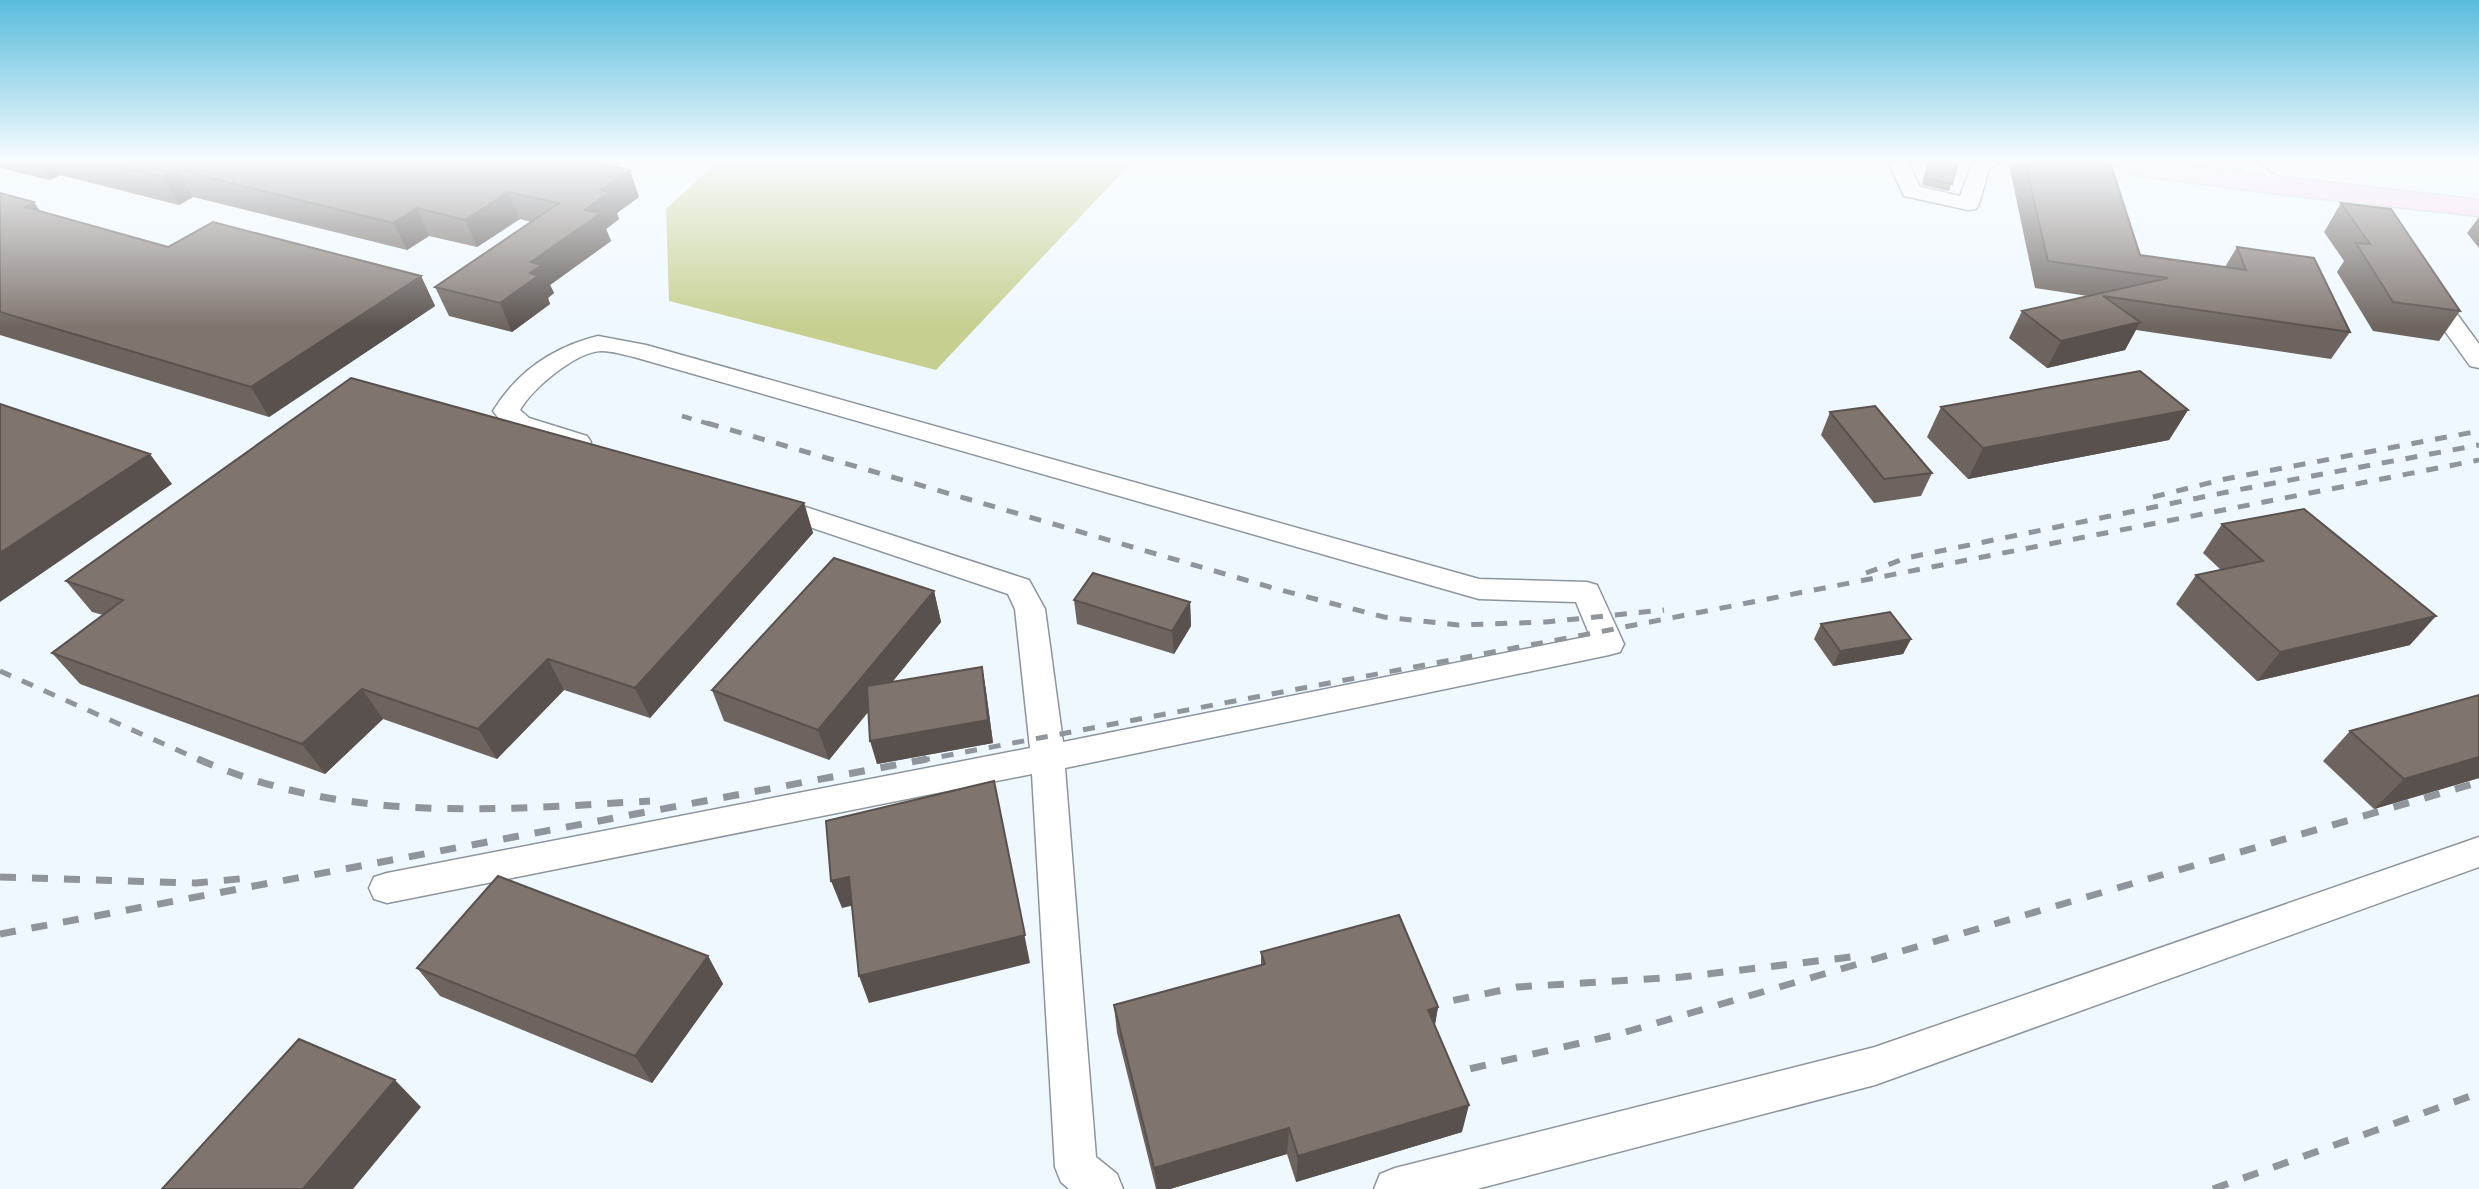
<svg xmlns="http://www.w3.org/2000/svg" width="2479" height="1189" font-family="'Nunito Sans',sans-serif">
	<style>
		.green { fill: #c6cf8f }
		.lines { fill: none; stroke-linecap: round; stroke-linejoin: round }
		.minor-casing { stroke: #8c959d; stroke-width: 3 }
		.major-casing { stroke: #d2d3d4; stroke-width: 3 }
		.minor { fill: #fff; fill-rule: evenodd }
		.major { fill: #fed6f1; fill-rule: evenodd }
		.rail-far2 { stroke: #8f959a; stroke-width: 4.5; stroke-dasharray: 10 10; stroke-linecap: butt }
		.rail-far1 { stroke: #8f959a; stroke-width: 5; stroke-dasharray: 12 12; stroke-linecap: butt }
		.rail { stroke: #8f959a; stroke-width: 7; stroke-dasharray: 16 16; stroke-linecap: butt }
		.wall { fill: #6d645f }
		.shaded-wall { fill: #59514d }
		.building { fill: #7f746e; stroke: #59514d; stroke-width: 2 }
	</style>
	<rect width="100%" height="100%" fill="#f0f8ff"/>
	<path class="green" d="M 717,162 L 1132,162 L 936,370 L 669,301 L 666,209 Z"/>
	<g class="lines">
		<g class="minor-casing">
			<path id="minor" d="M 1888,162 L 1908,162 L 1920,187 L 1960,196 L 1973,162 L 1999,162 L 1989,169 L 1979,204 L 1976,209 L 1968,210 L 1904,196 Z
				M 2235,162 L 2256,162 L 2289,186 L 2286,190 C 2268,195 2245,176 2235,162 Z
				M 2429,285 L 2437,287 L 2479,344 L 2479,368 L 2470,366 L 2417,292 L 2421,287 Z
				M 598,336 L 646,345 L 1479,579 L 1587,582 L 1597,585 L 1624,644 L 1620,652 L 1609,655 L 1065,768 L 1096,1157 L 1117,1174 L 1123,1189 L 1069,1189 L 1061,1182 L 1055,1167 L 1032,774 L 387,903 L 374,899 L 369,888 L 374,877 L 387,873 L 1030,748 L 1015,609 L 1008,594 L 762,511 L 758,505 L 762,499 L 772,496 L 1029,580 L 1045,609 L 1063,742 L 1590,636 L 1576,602 L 1479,599 L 634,357 C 624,355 612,351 602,351 C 576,351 532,389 520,410 L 529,418 L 587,436 L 591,442 L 587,448 L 578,450 C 549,443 511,437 493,411 C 517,372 553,347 598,336 Z
				M 2479,837 L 2479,867 L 1875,1085 L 1477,1189 L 1374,1189 L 1380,1174 L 1395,1168 L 1875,1047 Z"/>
		</g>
		<g class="major-casing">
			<path id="major" d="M 2086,162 L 2154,162 L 2479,200 L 2479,216 L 2279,194 L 2099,170 L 2090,167 Z"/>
		</g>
		<use href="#minor" class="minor"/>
		<use href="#major" class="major"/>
		<path class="rail-far2" d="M 682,416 L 713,425"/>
		<path class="rail-far1" d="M 707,423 L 1273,588 L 1384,617 L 1458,625 L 1546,622 L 1664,610
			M 2153,497 L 2225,479 L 2479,431
			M 1866,573 L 1906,558 L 2237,490 L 2479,445
			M 0,671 L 202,761
			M 918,761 L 1604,631 L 2479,460"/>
		<path class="rail" d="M 198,759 C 345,824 495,810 650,801
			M 0,877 L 196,883 L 249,878
			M 0,934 L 927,759
			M 1422,1007 L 1517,987 L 1682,977 L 1859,956
			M 1439,1076 L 1619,1034 L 2479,782
			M 2213,1189 L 2479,1093"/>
	</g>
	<path class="wall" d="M 0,162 L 594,162 L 639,197 L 617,213 L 619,219 L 606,229 L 611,241 L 550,285 L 554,293 L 548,298 L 550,304 L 512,332 L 449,316 L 435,287 L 531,222 L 520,219 L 477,247 L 429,236 L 407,250 L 193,197 L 179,205 L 60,175 L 50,180 L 0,168 Z
		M 1928,162 L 1958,162 L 1949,191 L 1922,185 Z
		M 2013,162 L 2110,162 L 2140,255 L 2225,267 L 2237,247 L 2350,332 L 2331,359 L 2136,330 L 2125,350 L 2047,368 L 2009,338 L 2022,311 L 2088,296 L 2035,288 L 2010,169 Z
		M 0,193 L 40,211 L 168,247 L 421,276 L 435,306 L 269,417 L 0,335 Z
		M 2341,203 L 2460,311 L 2439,341 L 2373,331 L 2337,272 L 2344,261 L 2324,232 Z
		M 2479,217 L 2479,248 L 2467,233 Z
		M 1941,407 L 2188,410 L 2169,440 L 1968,479 L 1927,437 Z
		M 1830,412 L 1932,473 L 1921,496 L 1874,503 L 1821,435 Z
		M 804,503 L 813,533 L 650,718 L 564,690 L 497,759 L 383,719 L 325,774 L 80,684 L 52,653 L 103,615 L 92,612 L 66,581 Z
		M 2222,524 L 2410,645 L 2257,681 L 2176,604 L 2196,575 L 2221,570 L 2203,553 Z
		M 934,591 L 941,622 L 892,682 L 982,667 L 986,691 L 993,743 L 877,764 L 869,711 L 829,760 L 724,721 L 712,690 Z
		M 1074,600 L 1190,602 L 1191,626 L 1174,654 L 1077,624 Z
		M 1821,624 L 1911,639 L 1903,654 L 1833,666 L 1814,639 Z
		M 2479,695 L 2479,778 L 2374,809 L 2323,761 L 2350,731 Z
		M 1261,952 L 1438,1007 L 1435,1025 L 1462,1132 L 1296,1182 L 1287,1154 L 1170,1189 L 1156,1189 L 1117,1033 L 1114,1005 L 1261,965 Z
		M 708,956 L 723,984 L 652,1083 L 440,996 L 417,968 Z"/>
	<path class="shaded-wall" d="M 38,162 L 51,162 L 60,175 L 50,180 Z
		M 178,170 L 193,197 L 179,205 L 162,177 Z
		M 630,170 L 639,197 L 617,213 L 619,219 L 606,229 L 611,241 L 550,285 L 554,293 L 548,298 L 550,304 L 512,332 L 500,303 L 530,273 L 531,262 L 585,210 L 601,190 Z
		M 508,192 L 520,219 L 477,247 L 465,220 Z
		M 34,202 L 53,231 L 25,207 Z
		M 417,208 L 429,236 L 407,250 L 393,223 Z
		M 421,276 L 435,306 L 269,417 L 251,387 Z
		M 2140,322 L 2125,350 L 2047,368 L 2061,341 Z
		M 2188,410 L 2169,440 L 1968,479 L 1983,448 Z
		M 150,454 L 172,484 L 0,602 L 0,553 Z
		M 804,503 L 813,533 L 650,718 L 635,688 Z
		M 934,591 L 941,622 L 829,760 L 818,730 Z
		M 1190,602 L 1191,626 L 1174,654 L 1172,631 Z
		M 2436,616 L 2410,645 L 2257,681 L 2280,652 Z
		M 1911,639 L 1903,654 L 1833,666 L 1840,651 Z
		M 548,659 L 564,690 L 497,759 L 478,729 Z
		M 982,667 L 986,691 L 993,743 L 877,764 L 870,741 Z
		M 362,689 L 383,719 L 325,774 L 302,744 Z
		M 2479,757 L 2479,778 L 2374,809 L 2404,779 Z
		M 994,781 L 1030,963 L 869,1003 L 859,976 Z
		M 849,877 L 859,904 L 842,908 L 831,881 Z
		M 708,956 L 723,984 L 652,1083 L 635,1056 Z
		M 1438,1007 L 1433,1035 L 1428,1010 Z
		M 395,1080 L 421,1107 L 353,1189 L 303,1189 Z
		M 1469,1105 L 1462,1132 L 1296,1182 L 1298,1156 Z
		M 1289,1128 L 1287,1154 L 1170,1189 L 1157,1189 L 1154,1168 Z"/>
	<path class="building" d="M 97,162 L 592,162 L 630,170 L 601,190 L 609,192 L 585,210 L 601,213 L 531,262 L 542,265 L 530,273 L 538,276 L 500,303 L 435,287 L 559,203 L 508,192 L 465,220 L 417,208 L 393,223 L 178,170 L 162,177 Z
		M 1929,162 L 1958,162 L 1952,184 L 1925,178 Z
		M 2025,162 L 2110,162 L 2140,255 L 2246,270 L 2237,247 L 2314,258 L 2350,332 L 2103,296 L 2140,322 L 2061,341 L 2022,311 L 2168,278 L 2048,261 Z
		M 0,193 L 34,202 L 25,207 L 168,247 L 213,222 L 421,276 L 251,387 L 0,312 Z
		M 2341,203 L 2391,209 L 2460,311 L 2393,302 L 2356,243 L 2370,244 Z
		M 2140,371 L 2188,410 L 1983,448 L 1941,407 Z
		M 351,378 L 804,503 L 635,688 L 548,659 L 478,729 L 362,689 L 302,744 L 52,653 L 123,600 L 66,581 Z
		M 0,404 L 150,454 L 0,553 Z
		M 1875,406 L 1932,473 L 1884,479 L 1830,412 Z
		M 2304,509 L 2436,616 L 2280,652 L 2196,575 L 2263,561 L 2222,524 Z
		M 834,558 L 934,591 L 818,730 L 712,690 Z
		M 1093,573 L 1190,602 L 1172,631 L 1074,600 Z
		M 1890,612 L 1911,639 L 1840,651 L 1821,624 Z
		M 982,667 L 988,720 L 870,741 L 867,686 Z
		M 2479,695 L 2479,757 L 2404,779 L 2350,731 Z
		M 994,781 L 1025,935 L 859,976 L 849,877 L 831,881 L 826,821 Z
		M 498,876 L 708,956 L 635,1056 L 417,968 Z
		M 1399,915 L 1438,1007 L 1428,1010 L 1469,1105 L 1298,1156 L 1289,1128 L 1154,1168 L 1114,1005 L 1265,964 L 1261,952 Z
		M 299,1039 L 395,1080 L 303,1189 L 162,1189 Z"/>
	<linearGradient id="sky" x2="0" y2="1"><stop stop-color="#59bcdc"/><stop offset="0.49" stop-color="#f8fcff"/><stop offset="1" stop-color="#f8fcff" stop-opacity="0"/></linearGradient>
	<rect width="2479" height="328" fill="url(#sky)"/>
</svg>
